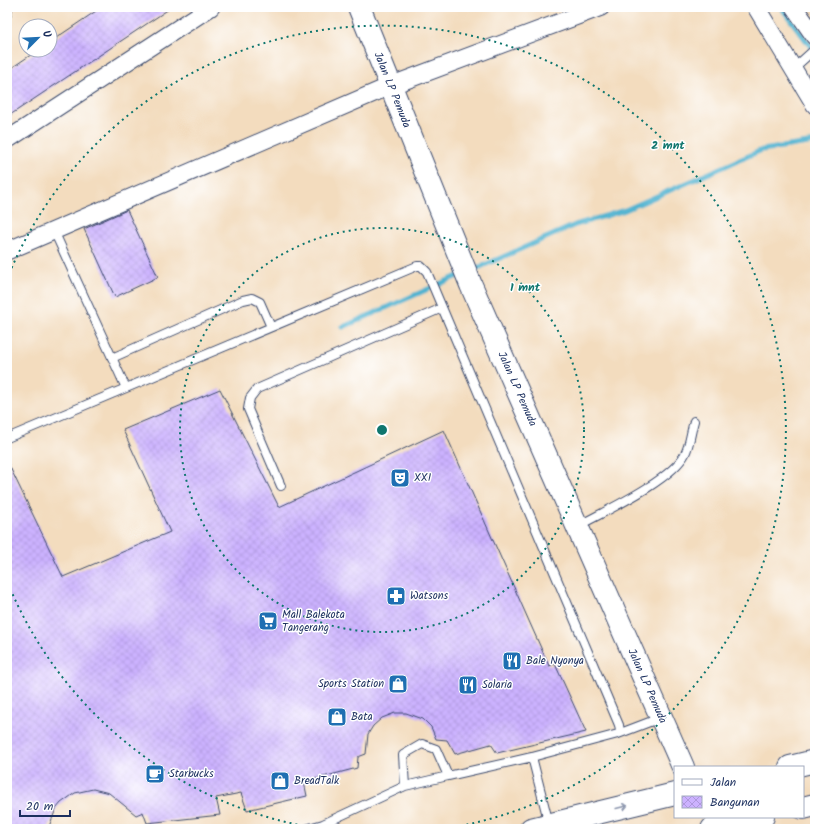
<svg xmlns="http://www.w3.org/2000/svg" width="822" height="836" font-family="Kalam,sans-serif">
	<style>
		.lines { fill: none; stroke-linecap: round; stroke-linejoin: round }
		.stream { stroke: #51b3d0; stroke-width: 5 }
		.building { fill: url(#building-cross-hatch) }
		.lane-casing { stroke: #3b496c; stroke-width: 10 }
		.street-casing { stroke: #3b496c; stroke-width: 19 }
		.secondary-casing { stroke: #3b496c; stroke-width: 24 }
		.primary-casing { stroke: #3b496c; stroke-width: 24 }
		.lane { stroke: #fff; stroke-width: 8 }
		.street { stroke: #fff; stroke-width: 17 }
		.secondary { stroke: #fff; stroke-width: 22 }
		.primary { stroke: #fff; stroke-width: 22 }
		.oneway { stroke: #8d97ae }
		.ring { fill: none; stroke: #0f766e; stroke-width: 2; stroke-dasharray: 2 4 }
		.labels { text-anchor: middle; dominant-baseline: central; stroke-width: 3; stroke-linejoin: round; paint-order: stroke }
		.street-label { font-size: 11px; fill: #1b2f5e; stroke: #fff }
		.poi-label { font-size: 11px; fill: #1b2f5e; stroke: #fff; text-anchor: start }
		.centre { fill: #0f766e; stroke: #fff; stroke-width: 2 }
		.ring-label { font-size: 12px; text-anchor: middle; font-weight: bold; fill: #0f766e; stroke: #fff; stroke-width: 3; stroke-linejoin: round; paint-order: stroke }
	</style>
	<defs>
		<pattern id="building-cross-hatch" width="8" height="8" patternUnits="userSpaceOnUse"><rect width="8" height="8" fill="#ccb2ff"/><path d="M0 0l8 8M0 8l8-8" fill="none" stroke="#af99dd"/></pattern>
	</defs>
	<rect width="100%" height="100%" fill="#fff"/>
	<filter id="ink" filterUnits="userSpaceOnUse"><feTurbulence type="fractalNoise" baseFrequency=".025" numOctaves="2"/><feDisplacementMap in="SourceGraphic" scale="8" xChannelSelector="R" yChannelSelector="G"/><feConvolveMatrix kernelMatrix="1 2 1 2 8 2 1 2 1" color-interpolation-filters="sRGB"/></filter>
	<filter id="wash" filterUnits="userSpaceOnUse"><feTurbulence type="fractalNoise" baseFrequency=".012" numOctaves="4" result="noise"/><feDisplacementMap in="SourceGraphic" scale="16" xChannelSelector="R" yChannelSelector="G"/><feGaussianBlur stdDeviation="0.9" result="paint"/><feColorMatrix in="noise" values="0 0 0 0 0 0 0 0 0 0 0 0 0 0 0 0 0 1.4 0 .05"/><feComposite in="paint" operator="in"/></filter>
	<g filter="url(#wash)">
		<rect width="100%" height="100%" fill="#f3dcbe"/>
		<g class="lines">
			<path class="stream" d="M 781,7 L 814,51
				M 471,271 L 575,225 L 625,210 L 762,150 L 815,142
				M 343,327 L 462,274"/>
		</g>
		<g id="blocks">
			<path class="building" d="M 102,7 L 172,7 L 7,117 L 7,71 L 38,50 L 50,50 L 50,42 Z
				M 127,210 L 158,277 L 115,297 L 84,229 Z
				M 220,389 L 279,507 L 444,430 L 549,666 L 555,664 L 586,732 L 497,753 L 491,744 L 455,754 L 447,740 L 436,739 L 431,727 L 423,719 L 406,713 L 395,713 L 382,718 L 373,726 L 368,734 L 366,754 L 358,757 L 357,768 L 304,782 L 307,796 L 247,810 L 241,793 L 216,798 L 220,815 L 147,823 L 143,812 L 136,815 L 109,793 L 93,789 L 75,793 L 61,803 L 56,809 L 48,829 L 7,829 L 7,461 L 63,577 L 170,532 L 123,430 Z"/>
		</g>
	</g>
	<g filter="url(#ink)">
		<use href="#blocks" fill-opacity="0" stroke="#3b496c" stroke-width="1"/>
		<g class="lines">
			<g class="lane-casing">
				<path id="lane" d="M 7,14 L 8,7
					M 794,68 L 815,49
					M 54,231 L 126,388
					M 112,358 L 243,300 L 252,298 L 260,302 L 271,327
					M 7,438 L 417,266 L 421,266 L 427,272 L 619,725 L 620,732
					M 281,486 L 248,409 L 250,398 L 257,389 L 442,308
					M 578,526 C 605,511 671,481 685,454 C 690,444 691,431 694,421
					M 532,757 L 549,824
					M 405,786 L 448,776
					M 306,829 L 323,824 L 405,786 L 403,755 L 422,744 L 436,749 L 448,776 L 532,757 L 618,734 L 660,718"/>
			</g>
			<g class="street-casing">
				<path id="street" d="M 756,7 L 815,105
					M 794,7 L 815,37
					M 7,140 L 211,7
					M 7,251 L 390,86 L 601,7"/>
			</g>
			<g class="secondary-casing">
				<path id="secondary" d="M 359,7 L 471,285 L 683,767"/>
			</g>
			<g class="primary-casing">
				<path id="primary" d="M 790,767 L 815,761
					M 803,808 L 815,805
					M 531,829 L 675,794
					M 712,829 L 763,817"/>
			</g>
			<use href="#lane" class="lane"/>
			<use href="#street" class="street"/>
			<use href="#secondary" class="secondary"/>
			<use href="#primary" class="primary"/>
		</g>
		<defs><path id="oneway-shaft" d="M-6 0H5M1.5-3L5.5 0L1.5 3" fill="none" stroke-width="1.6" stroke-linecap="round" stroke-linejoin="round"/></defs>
		<use class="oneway" href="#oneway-shaft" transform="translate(622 807) rotate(-14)"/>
	</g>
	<g class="ring">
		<circle cx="382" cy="430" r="202"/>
		<path d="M315 828A404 404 0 0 1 7 581M7 279A404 404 0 1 1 449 828"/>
	</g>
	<defs>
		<g id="theatre-square" transform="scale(1)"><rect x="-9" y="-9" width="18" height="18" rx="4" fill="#1f6fb2" stroke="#fff"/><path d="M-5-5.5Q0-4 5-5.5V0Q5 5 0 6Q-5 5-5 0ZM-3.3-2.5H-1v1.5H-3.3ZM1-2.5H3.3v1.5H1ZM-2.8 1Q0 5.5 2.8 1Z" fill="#fff"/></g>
		<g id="pharmacy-square" transform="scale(1)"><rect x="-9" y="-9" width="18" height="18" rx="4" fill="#1f6fb2" stroke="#fff"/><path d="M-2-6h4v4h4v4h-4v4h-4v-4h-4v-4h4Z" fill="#fff"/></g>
		<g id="supermarket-square" transform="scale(1)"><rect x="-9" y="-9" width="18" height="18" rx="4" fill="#1f6fb2" stroke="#fff"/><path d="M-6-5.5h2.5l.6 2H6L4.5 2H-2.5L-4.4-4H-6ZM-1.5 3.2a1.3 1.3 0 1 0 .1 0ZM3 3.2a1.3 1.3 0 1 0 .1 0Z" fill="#fff"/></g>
		<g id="restaurant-square" transform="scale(1)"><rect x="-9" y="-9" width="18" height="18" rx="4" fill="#1f6fb2" stroke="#fff"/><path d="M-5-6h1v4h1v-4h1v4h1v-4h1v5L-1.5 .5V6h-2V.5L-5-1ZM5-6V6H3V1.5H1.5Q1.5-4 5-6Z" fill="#fff"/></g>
		<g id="shop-square" transform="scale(1)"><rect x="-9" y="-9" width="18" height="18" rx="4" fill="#1f6fb2" stroke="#fff"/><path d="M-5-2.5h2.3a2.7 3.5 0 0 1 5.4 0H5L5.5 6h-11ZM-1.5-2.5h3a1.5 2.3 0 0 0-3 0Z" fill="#fff"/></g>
		<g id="cafe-square" transform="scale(1)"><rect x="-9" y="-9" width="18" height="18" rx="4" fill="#1f6fb2" stroke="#fff"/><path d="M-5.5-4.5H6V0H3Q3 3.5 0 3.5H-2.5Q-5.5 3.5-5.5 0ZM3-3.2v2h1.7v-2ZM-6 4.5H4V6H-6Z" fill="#fff"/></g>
	</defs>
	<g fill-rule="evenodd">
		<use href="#theatre-square" x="400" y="478"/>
		<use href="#pharmacy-square" x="396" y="596"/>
		<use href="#supermarket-square" x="268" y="621"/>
		<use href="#restaurant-square" x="512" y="661"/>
		<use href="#shop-square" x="398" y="684"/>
		<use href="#restaurant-square" x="468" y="685"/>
		<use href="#shop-square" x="337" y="717"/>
		<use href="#cafe-square" x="155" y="774"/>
		<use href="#shop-square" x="280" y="781"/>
	</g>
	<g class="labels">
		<g class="street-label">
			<text transform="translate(392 90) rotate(68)">Jalan LP Pemuda</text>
			<text transform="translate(517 389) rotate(66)">Jalan LP Pemuda</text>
			<text transform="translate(647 686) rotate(66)">Jalan LP Pemuda</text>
		</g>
		<g class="poi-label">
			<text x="414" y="478">XXI</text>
			<text x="410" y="596">Watsons</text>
			<text x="282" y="615">Mall Balekota<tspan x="282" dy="13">Tangerang</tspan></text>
			<text x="526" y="661">Bale Nyonya</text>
			<text x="384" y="684" text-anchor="end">Sports Station</text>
			<text x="482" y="685">Solaria</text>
			<text x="351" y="717">Bata</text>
			<text x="169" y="774">Starbucks</text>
			<text x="294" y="781">BreadTalk</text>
		</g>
	</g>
	<circle cx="382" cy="430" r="6" class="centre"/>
	<g class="ring-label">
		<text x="668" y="149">2 mnt</text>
		<text x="525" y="291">1 mnt</text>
	</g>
	<rect width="822" height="836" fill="none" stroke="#fff" stroke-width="24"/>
	<rect x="674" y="766" width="130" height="52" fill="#ffffff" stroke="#a4acbf"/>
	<rect x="682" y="779" width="20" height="6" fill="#ffffff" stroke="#a4acbf"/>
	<text x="710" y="786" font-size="12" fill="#1b2f5e">Jalan</text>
	<rect x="682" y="796" width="20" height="12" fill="url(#building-cross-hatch)" stroke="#a4acbf"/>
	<text x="710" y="806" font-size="12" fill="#1b2f5e">Bangunan</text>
	<g transform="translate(38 38) rotate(66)"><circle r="19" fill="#ffffff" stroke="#a4acbf"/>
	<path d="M0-3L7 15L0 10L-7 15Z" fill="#1f6fb2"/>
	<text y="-6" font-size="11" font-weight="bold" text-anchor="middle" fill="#1b2f5e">U</text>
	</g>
	<path d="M20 810v6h50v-6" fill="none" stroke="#1b2f5e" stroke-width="2"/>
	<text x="26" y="810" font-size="12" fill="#1b2f5e" stroke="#ffffff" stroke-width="3" paint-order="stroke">20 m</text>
</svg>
